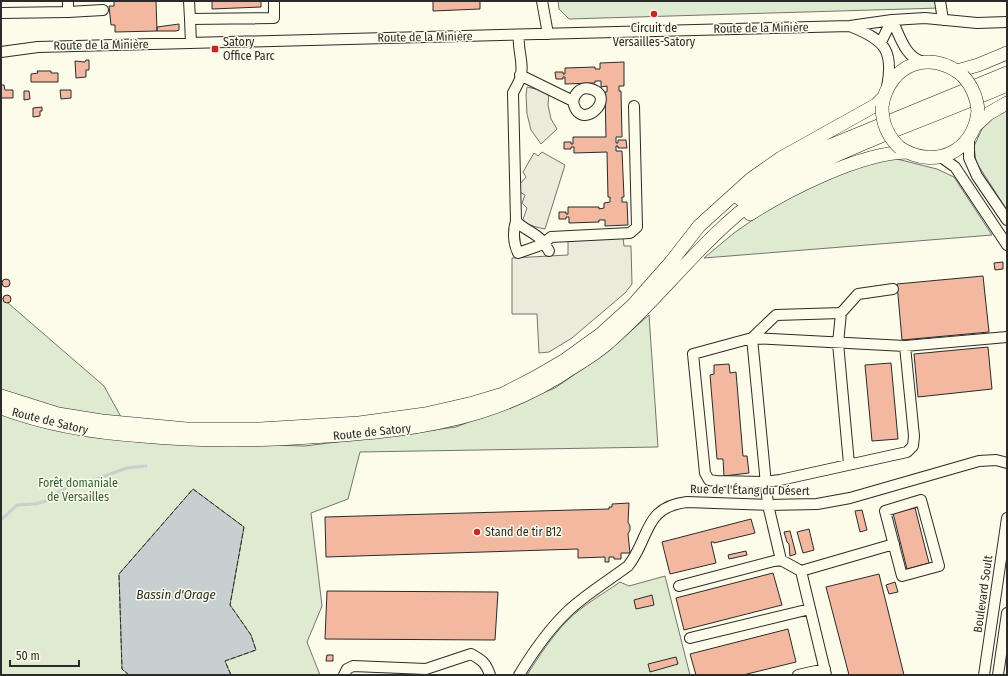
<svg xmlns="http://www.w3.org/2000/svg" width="1008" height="676" font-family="'Fira Sans Condensed',sans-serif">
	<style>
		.green { fill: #deebd1; stroke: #74746e }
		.parking { fill: #eceadb; stroke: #74746e }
		.water { fill: #c7d0d0; stroke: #74746e }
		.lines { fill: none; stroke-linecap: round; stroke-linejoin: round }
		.stream { stroke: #c7d0d0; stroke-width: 3 }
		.building { fill: #f2b8a0; stroke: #2b2b2b }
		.minor-casing { stroke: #2b2b2b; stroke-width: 12 }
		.major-casing { stroke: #2b2b2b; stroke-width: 14 }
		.minor { stroke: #fdfbea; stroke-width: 10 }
		.major { stroke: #fdfbea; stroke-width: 13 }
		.major-bridge-casing { stroke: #2b2b2b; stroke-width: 14; stroke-linecap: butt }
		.major-bridge { stroke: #fdfbea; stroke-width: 13 }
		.fence { stroke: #2b2b2b; stroke-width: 1; stroke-dasharray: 5 2; stroke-linecap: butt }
		.poi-dot { fill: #c62828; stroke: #fdfbea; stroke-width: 1.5 }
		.labels { text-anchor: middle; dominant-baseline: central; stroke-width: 3; stroke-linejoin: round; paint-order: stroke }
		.poi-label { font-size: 12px; fill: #2b2b2b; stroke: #fdfbea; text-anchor: start }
		.street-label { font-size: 12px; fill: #2b2b2b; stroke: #fdfbea }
		.park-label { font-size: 12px; fill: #34623c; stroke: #fdfbea }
		.water-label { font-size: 13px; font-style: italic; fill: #2b2b2b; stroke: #fdfbea }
	</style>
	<rect width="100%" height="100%" fill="#fdfbea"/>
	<path class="green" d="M 558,1 L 938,1 L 940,8 L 569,19 L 559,9 Z
		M 1007,108 L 1007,210 L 976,162 L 974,146 L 983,127 L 996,113 Z
		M 893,158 L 937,169 L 954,177 L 992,235 L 704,258 L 734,233 L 767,210 L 804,190 L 841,172 Z
		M 1,297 L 104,386 L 132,437 L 226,444 L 305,446 L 456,427 L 555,388 L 607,352 L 649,315 L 658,447 L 360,452 L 348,499 L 311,513 L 322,606 L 307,642 L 320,675 L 1,675 Z
		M 665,576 L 690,675 L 527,675 C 539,656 552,636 568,620 C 583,605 603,594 620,582 L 629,586 Z"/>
	<path class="parking" d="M 527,87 L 549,92 L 548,105 L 551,119 L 557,129 L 541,144 L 531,130 L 527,114 L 526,95 Z
		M 542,152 L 565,165 L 545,229 L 536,227 L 522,222 L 527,208 L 522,203 L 525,195 L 520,192 L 520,184 L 526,177 L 523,172 L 534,153 L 538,156 Z
		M 623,238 L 624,246 L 631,246 L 632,284 L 625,293 L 572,338 L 549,352 L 539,353 L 537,314 L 512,314 L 512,258 L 568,255 L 568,241 Z"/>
	<path class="water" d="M 193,489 L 244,527 L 230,605 L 251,635 L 256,650 L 225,661 L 231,675 L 129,675 L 122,669 L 119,574 Z"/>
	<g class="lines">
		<path class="stream" d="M 1,520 L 17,505 L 35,504 L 46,501 L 74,482 L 79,484 L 83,484 L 127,468 L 146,466"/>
	</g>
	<path class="building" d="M 114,1 L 156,1 L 157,31 L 115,32 L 115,25 L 111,25 L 109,6 L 114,6 Z
		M 212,1 L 261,1 L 261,7 L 212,9 Z
		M 433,1 L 480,1 L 480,9 L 433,11 Z
		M 179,24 L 179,30 L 176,31 L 157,31 L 157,27 Z
		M 86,60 L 89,60 L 89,70 L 86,70 L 86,77 L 76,78 L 75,61 L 85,62 Z
		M 624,62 L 624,86 L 619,86 L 619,91 L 621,91 L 622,137 L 616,137 L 616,143 L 618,143 L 618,140 L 626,140 L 627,148 L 618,148 L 618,146 L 616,146 L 616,151 L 622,151 L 624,197 L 622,197 L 622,202 L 627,202 L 628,225 L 605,226 L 605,220 L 599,220 L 599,222 L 569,223 L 569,217 L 566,217 L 566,219 L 559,219 L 559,212 L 566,212 L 566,214 L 568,214 L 568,207 L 599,207 L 599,209 L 604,208 L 604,203 L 610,202 L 610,197 L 608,197 L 607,152 L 574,153 L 574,147 L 571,147 L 571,149 L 564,149 L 564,142 L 571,142 L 571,144 L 573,144 L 573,137 L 606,137 L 605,92 L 607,92 L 607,86 L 601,87 L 601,81 L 595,81 L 595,83 L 565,84 L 565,77 L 563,77 L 563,79 L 556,79 L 555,72 L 563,72 L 563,74 L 565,74 L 565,68 L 595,67 L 595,69 L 600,69 L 600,63 Z
		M 37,71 L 51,71 L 51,73 L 58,73 L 58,82 L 31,82 L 31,74 L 38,73 Z
		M 1,85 L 4,85 L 5,90 L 13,90 L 13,98 L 1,98 Z
		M 60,90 L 71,90 L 71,98 L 61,99 Z
		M 24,91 L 29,91 L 30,99 L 24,100 Z
		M 42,107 L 42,111 L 40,111 L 40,116 L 33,117 L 33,108 Z
		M 1003,262 L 1003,269 L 995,270 L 994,263 Z
		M 983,276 L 989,332 L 902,340 L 897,284 Z
		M2 283a4 4 0 1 1 8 0a4 4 0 1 1-8 0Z
		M3 299a4 4 0 1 1 8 0a4 4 0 1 1-8 0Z
		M 988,347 L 992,389 L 918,397 L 914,354 Z
		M 891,363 L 898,439 L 872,441 L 865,365 Z
		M 729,364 L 730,373 L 736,372 L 743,456 L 747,456 L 749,473 L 724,476 L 723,459 L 717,459 L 710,375 L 714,374 L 714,365 Z
		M 629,503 L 628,522 L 630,526 L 630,530 L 628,534 L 630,553 L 621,553 L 621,559 L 614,559 L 614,557 L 609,557 L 609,562 L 605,562 L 605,557 L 578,558 L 578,549 L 326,557 L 325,517 L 609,509 L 609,507 L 612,507 L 612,504 Z
		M 915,508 L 929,563 L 907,569 L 893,513 Z
		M 862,510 L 867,530 L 860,532 L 855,511 Z
		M 751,519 L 755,533 L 714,543 L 714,542 L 711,542 L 716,563 L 670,574 L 662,542 Z
		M 809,529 L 814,550 L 803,553 L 797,532 Z
		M 790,531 L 796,554 L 790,556 L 789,544 L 787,542 L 784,532 Z
		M 746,551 L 747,555 L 729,559 L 728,555 Z
		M 773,573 L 782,605 L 684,630 L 676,598 Z
		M 879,574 L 904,675 L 849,675 L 826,587 Z
		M 895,582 L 898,592 L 889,594 L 886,585 Z
		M 327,591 L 498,592 L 495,640 L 325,639 Z
		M 652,595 L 654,605 L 636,609 L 634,600 Z
		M 788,629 L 796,662 L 743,675 L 696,675 L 690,654 Z
		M 327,655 L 333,655 L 333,661 L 326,661 Z
		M 676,657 L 678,664 L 650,672 L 648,664 Z"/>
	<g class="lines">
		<g class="minor-casing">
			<path id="minor" d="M 189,1 L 190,19
				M 542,1 L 548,34
				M 940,1 L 943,20
				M 68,12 L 103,10
				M 1,13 L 68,12 L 68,1
				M 892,20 C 900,36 905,58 924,62
				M 852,27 C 885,40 894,51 887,87
				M 881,42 L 892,20
				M 191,43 L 190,19 L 274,18 L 274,1
				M 1,52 L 38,47 L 850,26 L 892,20 L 925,18 L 977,23 L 1007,22
				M 520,75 L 573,101 C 575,93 581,86 591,89 C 619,97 579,135 573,101
				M 969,137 L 969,158 L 977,176 L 1007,220
				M 941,157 L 955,167 L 1007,245
				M 516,221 L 513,93 C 515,89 518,84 520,79 C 525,65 517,49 519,35
				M 549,251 L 544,243 L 538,246 L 518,253 C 513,242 513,231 516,221 C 525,231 536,232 544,243 L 551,237 L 630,233 L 637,227 L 634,106
				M 905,346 L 914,436 L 913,446 L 907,452 L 780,480 L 765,482 L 716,481 L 709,480 L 705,473 L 693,354 L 752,338 L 905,346 L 1007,337
				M 849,464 L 838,343 L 841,313 L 858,294 L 893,289
				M 921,500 L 939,566 L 902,576 L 885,511 Z
				M 781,560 L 768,505 L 752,338 L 776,315 L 841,313
				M 679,586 L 774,561 L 781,560 L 801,571
				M 690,638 L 810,609
				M 344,675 L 347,669 L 353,666 L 426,669 L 471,654 C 482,660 486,663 490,675
				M 519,675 C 533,652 549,629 568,611 C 586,594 608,581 628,566 C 650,539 643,507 687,502 L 768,505 L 817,504 L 850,498 L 979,461 L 996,460 L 1007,463
				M 798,675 L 825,669
				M 826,675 L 801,571 L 894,544
				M 984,675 L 1007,518
				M 998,675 L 1007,613"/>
		</g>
		<g class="major-casing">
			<path id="major" d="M 957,71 L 978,65 L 1007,53
				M 882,106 C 889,64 930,48 963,76
				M 975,126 L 988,114 L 1007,103
				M 900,148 C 935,170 974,152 978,111
				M 740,199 L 783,169 L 827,147 L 1007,73
				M 750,214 C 789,189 860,153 907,152
				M 1,396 L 58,414 L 102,421 L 187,429 L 260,429 L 359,423 L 425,414 L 473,403 L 503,394 L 534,378 L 565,360 L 601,334 L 633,305 L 671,262 L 699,226 L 751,179 L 781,158 L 876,105 L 883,98
				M 1,408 C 46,425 95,433 143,436 C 199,441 255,441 311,437 C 367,434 423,429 477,413 C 510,403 543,388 572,368 C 585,360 598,352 609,342 C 662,296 704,236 762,195 C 803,168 847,150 893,131 C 931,116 969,101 1007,85"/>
		</g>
		<use href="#minor" class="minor"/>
		<use href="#major" class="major"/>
		<g class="major-bridge-casing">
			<path id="major-bridge" d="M 963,76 C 972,86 977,97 978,111
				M 882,106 C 882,123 887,136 900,148"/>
		</g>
		<use href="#major-bridge" class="major-bridge"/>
		<path class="fence" d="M 129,675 L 122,669 L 119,574 L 193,489 L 244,527 L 230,605 L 251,635 L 256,650 L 225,661 L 231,675"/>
	</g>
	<g class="poi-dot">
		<circle cx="654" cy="14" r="4"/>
		<rect x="211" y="45" width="8" height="8" rx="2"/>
		<circle cx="477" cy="532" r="4"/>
	</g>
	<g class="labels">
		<g class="poi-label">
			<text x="654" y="28" text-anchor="middle">Circuit de<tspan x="654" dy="14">Versailles-Satory</tspan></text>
			<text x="223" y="42">Satory<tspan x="223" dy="14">Office Parc</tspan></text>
			<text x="485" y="532">Stand de tir B12</text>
		</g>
		<g class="street-label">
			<text transform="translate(761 28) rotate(-1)">Route de la Minière</text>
			<text transform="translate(425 37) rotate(-1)">Route de la Minière</text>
			<text transform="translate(101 45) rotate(-1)">Route de la Minière</text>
			<text transform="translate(50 421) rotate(14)">Route de Satory</text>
			<text transform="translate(372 432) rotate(-6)">Route de Satory</text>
			<text transform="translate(750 490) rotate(1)">Rue de l'Étang du Désert</text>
			<text transform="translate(983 594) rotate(-82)">Boulevard Soult</text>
		</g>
		<g class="park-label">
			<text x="78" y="483">Forêt domaniale<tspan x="78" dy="14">de Versailles</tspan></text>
		</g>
		<g class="water-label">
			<text x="176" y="594">Bassin d'Orage</text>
		</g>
	</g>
	<rect width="1008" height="676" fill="none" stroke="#2b2b2b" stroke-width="4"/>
	<path d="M10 660v6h69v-6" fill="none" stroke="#2b2b2b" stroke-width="2"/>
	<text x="16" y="660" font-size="12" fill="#2b2b2b" stroke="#fdfbea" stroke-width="3" paint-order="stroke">50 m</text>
</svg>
